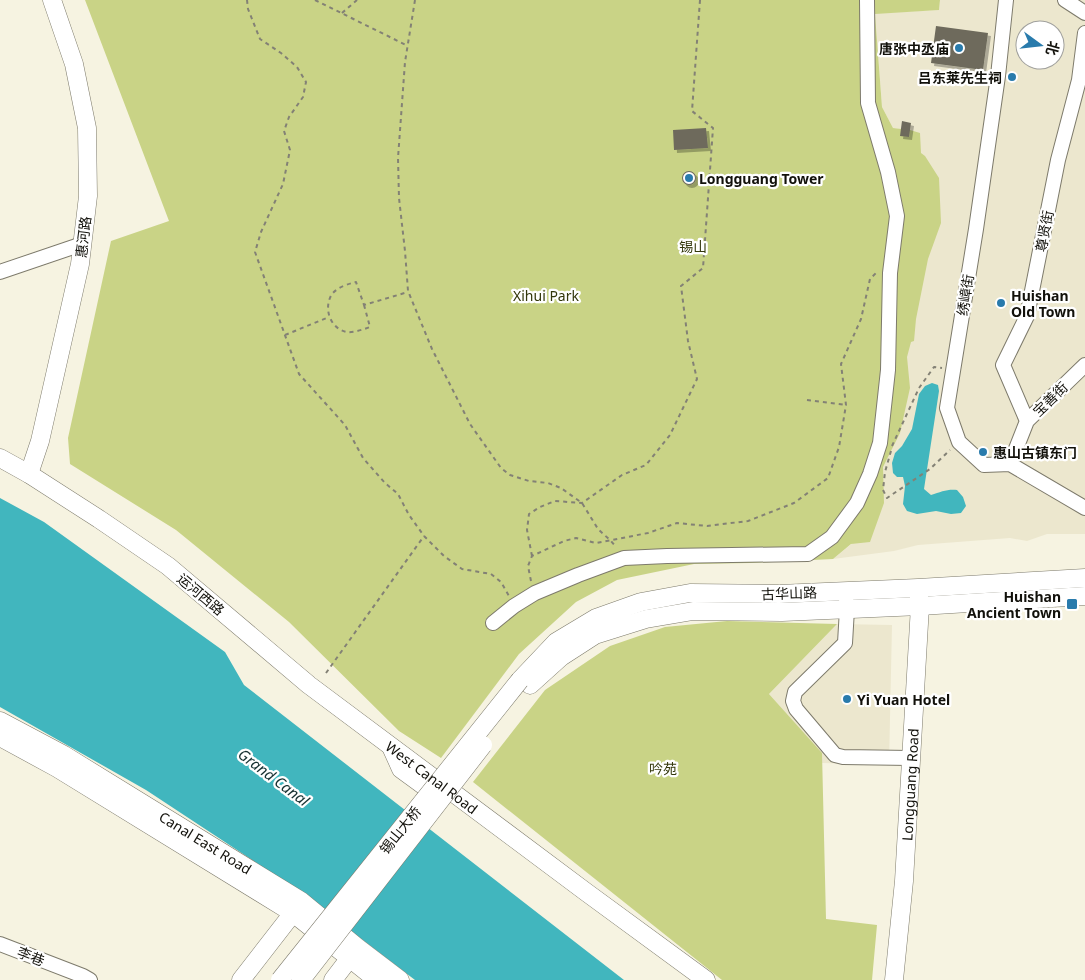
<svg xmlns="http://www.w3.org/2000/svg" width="1085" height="980" font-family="'Noto Sans','Noto Sans SC',sans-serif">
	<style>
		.built { fill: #ece7ce; fill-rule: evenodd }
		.green { fill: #c9d386 }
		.water { fill: #41b6be }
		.building { fill: #6e6b5c; filter: url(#shadow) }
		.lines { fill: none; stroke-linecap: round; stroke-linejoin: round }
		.minor-casing { stroke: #7d7a6b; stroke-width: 16 }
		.major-casing { stroke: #7d7a6b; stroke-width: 19 }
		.path { stroke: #838175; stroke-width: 2; stroke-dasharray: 4 4; stroke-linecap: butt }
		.minor { stroke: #fff; stroke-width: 14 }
		.major { stroke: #fff; stroke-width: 18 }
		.major-bridge-casing { stroke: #7d7a6b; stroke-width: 19; stroke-linecap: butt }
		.major-bridge { stroke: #fff; stroke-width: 18 }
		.poi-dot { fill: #297bac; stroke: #fff; stroke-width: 2 }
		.labels { text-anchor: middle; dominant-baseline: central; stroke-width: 4.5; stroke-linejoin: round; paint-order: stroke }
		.poi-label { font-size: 14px; font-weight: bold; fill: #12110b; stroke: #fff; text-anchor: start }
		.street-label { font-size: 14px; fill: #12110b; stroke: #fff }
		.park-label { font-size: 14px; fill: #33370b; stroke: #fff }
		.water-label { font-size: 15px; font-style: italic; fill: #163031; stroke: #fff }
	</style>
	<defs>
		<filter id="shadow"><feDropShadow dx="3" dy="3" stdDeviation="0" flood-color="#0004"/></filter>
	</defs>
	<rect width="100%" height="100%" fill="#f6f3e1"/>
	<path class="built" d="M 940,0 L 1085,0 L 1085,534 L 1047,534 L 1027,541 L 1010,538 L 918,545 L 894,551 L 833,559 L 865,533 L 876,496 L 900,342 L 913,341 L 901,129 L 893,128 L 882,107 L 875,13 L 939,10 ZM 1025,30 L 1055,30 L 1055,60 L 1025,60 Z
		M 837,624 L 892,625 L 889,765 L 822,763 L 821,753 L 769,694 Z"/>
	<path class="green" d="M 85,0 L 940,0 L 939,10 L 875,14 L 882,107 L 893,128 L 910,130 L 920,133 L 921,153 L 925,156 L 939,178 L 941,223 L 928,259 L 916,319 L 914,341 L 911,342 L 907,357 L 910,388 L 900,433 L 883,467 L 884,503 L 870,542 L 851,544 L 833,559 L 750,563 L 694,564 L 617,580 L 576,602 L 519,654 L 441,758 L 399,731 L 289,622 L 176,530 L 70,464 L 68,438 L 111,241 L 169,221 Z
		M 727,621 L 837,624 L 769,694 L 822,753 L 826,919 L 877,925 L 872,980 L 722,980 L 473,782 L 545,690 L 610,646 L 665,627 Z"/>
	<path class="water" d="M 932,383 L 938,385 L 939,391 L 924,489 L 931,495 C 941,492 947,489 957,490 L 963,497 L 966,506 L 961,513 L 951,514 L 936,511 L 917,514 L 907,511 L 903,504 L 905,486 L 903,477 L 897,477 L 893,473 L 892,463 L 895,453 L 902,446 L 912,429 L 919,394 L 925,386 Z
		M 0,498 L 44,522 L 225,652 L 244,685 L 624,980 L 415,980 L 296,889 L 146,790 L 0,707 Z"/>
	<path class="building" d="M 936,26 L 988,33 L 983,70 L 931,63 Z
		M 902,121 L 911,123 L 909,137 L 900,136 Z
		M 706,128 L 708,148 L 674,150 L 673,130 Z
		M682 178a7 7 0 1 1 14 0a7 7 0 1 1-14 0Z"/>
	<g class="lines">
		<g class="minor-casing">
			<path id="minor" d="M 1006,0 L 998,76 L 976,229 L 947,408 L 959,442 L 984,465 L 1010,464 L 1085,508
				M 1065,0 L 1085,13
				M 0,272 L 82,244
				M 1027,421 L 1003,365 L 1027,316 L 1058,160 L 1079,80 L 1085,33
				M 1010,464 L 1027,421 L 1085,365
				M 846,599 L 847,609 L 845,643 L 795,692 L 793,701 L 796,709 L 835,755 L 843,757 L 910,758
				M 493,623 L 514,606 L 535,593 L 578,575 L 624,558 L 667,556 L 808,554 L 832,537 L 857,503 L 870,474 L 880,443 L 888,370 L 890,273 L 897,216 L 888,172 L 868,103 L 867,0
				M 0,944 L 83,976 L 90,980"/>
		</g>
		<g class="major-casing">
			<g id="major">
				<path id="s1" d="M 0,458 L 29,474 L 99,519 L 168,566 L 309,685 L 586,892 L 706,980"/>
				<path d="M 29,474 L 40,441 L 80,264 L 88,196 L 87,128 L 74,64 L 52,0"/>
				<path d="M 520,680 L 556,642 L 596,618 L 641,602 L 690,593 L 779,594 L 918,588 L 1085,578"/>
				<path d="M 530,685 L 561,657 L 595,635 L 646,619 L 693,611 L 782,612 L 920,606 L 1085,596"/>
				<path id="s2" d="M 0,721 L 64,755 L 301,901 L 358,948 L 400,980"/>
				<path d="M 0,737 L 57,768 L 293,913 L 377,980"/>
				<path d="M 392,749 L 401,769 L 427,788"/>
				<path d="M 241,980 L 293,913"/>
				<path d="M 333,980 L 349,959"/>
				<path id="s3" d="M 894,980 L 904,881 L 920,606 L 919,597"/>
			</g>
		</g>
		<path class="path" d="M 247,0 L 248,9 L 260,39 L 281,53 L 297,67 L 306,82 L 303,97 L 289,117 L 284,131 L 290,150 L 283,184 L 261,232 L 255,252 L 299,374 L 345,425 L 363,458 L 385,483 L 398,494 L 409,515 L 424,536 L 444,556 L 462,569 L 491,574 L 501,582 L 509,596
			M 315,0 L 408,46
			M 415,0 L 405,62 L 398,158 L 399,198 L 405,251 L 408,291 L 432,349 L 470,424 L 501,468 L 510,475 L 529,481 L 548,483 L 561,488 L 582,503 L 598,529 L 611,541 L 616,547
			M 342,13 L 357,0
			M 364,305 L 370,327 C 364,329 354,333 347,332 C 330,329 323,308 332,294 C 338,287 348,284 356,282 L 364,305 L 408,292
			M 285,335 L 329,317
			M 807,400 L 846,405
			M 892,446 L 919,388 L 934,367 L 942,368
			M 891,451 L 885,472 L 883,490 L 887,498 L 930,469 L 950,450
			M 532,556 L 527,530 L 529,514 L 540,507 L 555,501 L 582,503 L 622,475 L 646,465 L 670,435 L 697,379 L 688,341 L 681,286 L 703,268 L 713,128 L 692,111 L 700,0
			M 531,581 L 528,566 L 532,556 L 564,541 L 576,538 L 596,543 L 648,533 L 677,523 L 707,526 L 748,521 L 794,503 L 828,478 L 839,447 L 846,405 L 841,364 L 861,319 L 870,279 L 878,271
			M 326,673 L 424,536"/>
		<use href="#minor" class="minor"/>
		<use href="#major" class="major"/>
		<g class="major-bridge-casing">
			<path id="major-bridge" d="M 280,980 L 520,680
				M 301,980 L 483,745"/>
		</g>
		<use href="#major-bridge" class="major-bridge"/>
	</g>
	<g class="poi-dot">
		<circle cx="959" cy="48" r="5"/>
		<circle cx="1012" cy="77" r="5"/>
		<circle cx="689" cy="178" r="5"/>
		<circle cx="1001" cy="303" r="5"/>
		<circle cx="983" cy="452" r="5"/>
		<rect x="1066" y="598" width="12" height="12" rx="2.5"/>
		<circle cx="847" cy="699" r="5"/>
	</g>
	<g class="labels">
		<g class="poi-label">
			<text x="949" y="48" text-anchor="end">唐张中丞庙</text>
			<text x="1002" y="77" text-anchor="end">吕东莱先生祠</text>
			<text x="699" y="178">Longguang Tower</text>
			<text x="1011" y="295">Huishan<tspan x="1011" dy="16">Old Town</tspan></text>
			<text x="993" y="452">惠山古镇东门</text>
			<text x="1061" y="596" text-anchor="end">Huishan<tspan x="1061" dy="16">Ancient Town</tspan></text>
			<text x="857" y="699">Yi Yuan Hotel</text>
		</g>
		<g class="street-label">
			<text transform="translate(1044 231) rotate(-79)">尊贤街</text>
			<text transform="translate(83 237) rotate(-83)">惠河路</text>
			<text transform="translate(965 295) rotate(-81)">绣嶂街</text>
			<text transform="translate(1050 399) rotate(-44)">宝善街</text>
			<text transform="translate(789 593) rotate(-2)">古华山路</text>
			<text transform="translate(201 594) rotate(40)">运河西路</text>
			<text stroke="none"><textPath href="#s3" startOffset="196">Longguang Road</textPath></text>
			<text stroke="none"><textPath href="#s1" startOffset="538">West Canal Road</textPath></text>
			<text transform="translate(400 830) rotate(-51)">锡山大桥</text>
			<text stroke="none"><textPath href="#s2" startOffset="239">Canal East Road</textPath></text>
			<text transform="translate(31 956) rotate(21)">李巷</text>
		</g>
		<g class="park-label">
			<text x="693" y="246">锡山</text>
			<text x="546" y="295">Xihui Park</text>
			<text x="663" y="768">吟苑</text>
		</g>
		<g class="water-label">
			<text transform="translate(274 777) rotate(37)">Grand Canal</text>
		</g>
	</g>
	<g transform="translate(1040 45) rotate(105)"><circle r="24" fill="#ffffff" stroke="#a0a09d"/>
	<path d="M0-4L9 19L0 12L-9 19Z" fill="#297bac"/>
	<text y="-8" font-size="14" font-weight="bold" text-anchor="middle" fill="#12110b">北</text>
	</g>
</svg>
